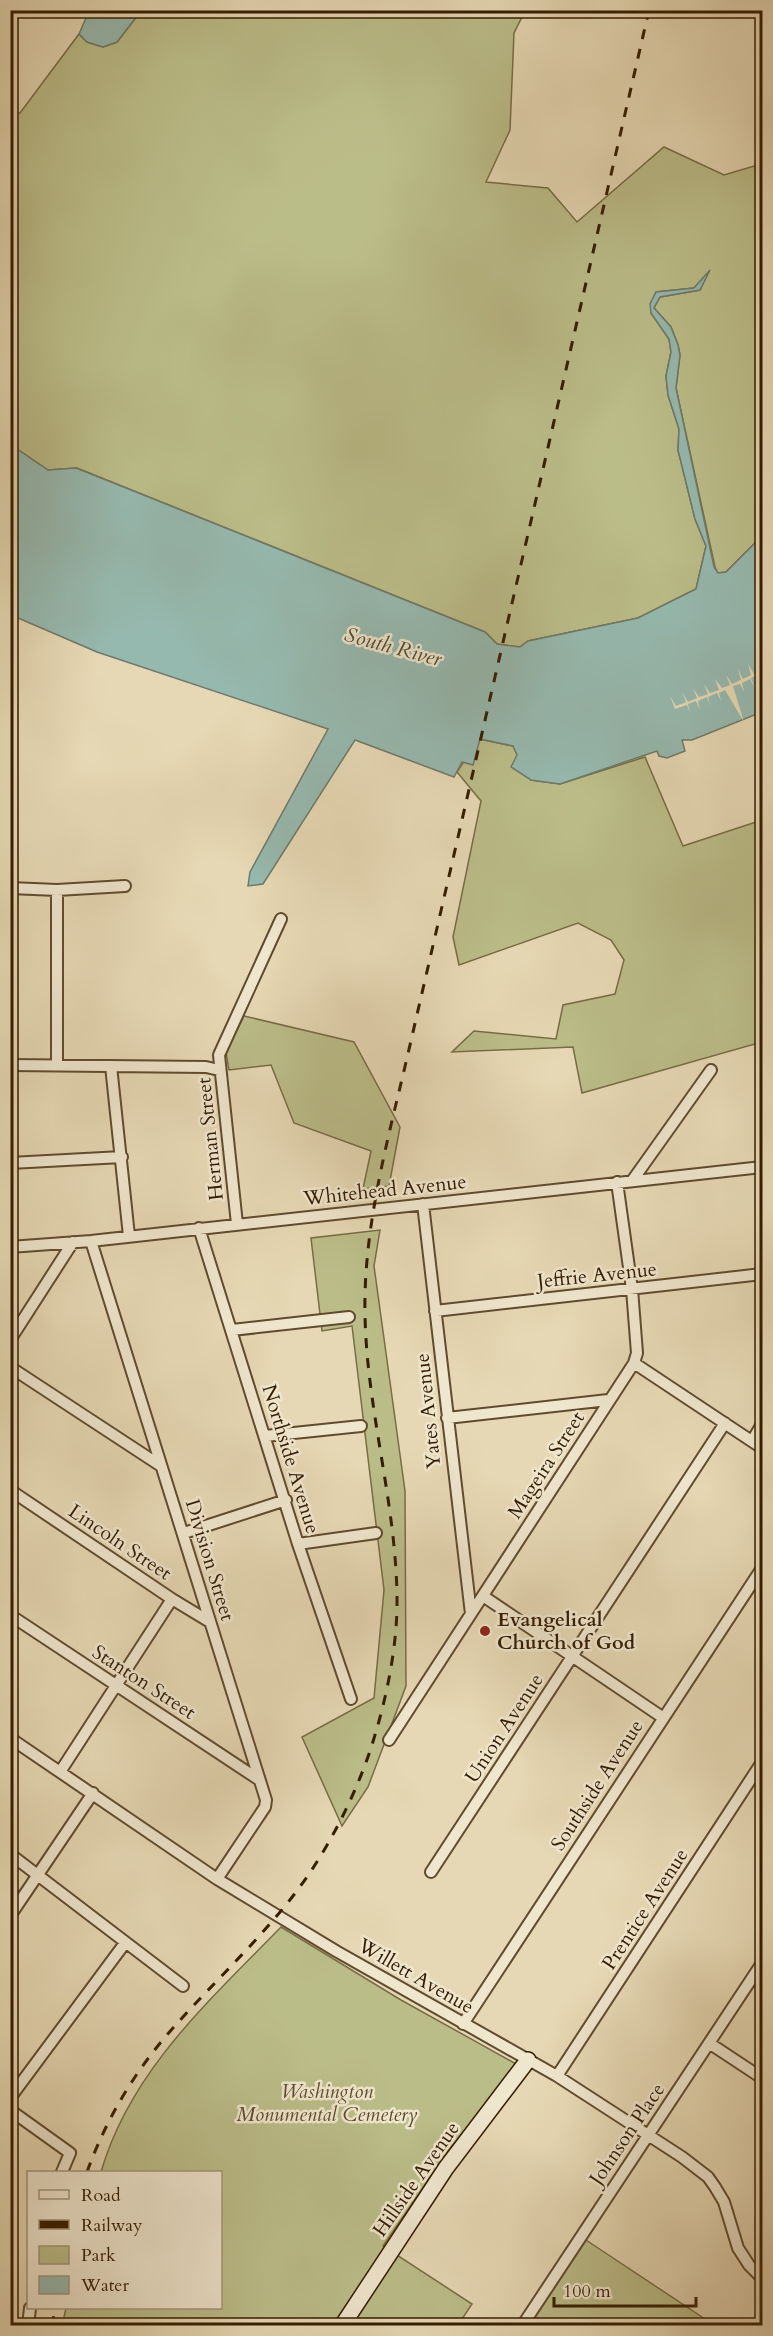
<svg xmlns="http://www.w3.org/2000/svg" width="773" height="2336" font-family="Cardo,serif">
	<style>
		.green { fill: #bbbd89; stroke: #786c45; stroke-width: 1.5 }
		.water { fill: #96b9af; stroke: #6f7a69; stroke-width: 1.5 }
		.pier { fill: #e6d8b4 }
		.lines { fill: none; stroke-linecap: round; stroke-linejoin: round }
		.street-casing { stroke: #604b2e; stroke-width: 14 }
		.secondary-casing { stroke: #341c01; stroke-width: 18 }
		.street { stroke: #efe6ce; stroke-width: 10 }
		.secondary { stroke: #efe6ce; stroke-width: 15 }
		.rail { stroke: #341c01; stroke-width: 3; stroke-dasharray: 10 10; stroke-linecap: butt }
		.poi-dot { fill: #8f2418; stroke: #efe6ce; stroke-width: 2 }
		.labels { text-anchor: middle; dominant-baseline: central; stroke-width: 5; stroke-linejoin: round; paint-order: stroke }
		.street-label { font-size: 20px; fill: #341c01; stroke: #efe6ce }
		.poi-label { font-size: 20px; font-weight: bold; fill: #341c01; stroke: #efe6ce; text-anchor: start }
		.park-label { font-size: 20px; font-style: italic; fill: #5c4c2a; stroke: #efe6ce }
		.water-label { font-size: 21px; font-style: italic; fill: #514b35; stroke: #efe6ce }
	</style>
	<rect width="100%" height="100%" fill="#e6d8b4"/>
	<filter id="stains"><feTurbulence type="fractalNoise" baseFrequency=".00333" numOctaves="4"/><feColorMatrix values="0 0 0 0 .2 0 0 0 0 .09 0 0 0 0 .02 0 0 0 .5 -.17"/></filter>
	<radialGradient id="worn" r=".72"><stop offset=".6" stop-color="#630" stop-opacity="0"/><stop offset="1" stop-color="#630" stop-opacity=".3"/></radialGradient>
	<path class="green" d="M 141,11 L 525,11 L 514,33 L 510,130 L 486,182 L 548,188 L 577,222 L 664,147 L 724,175 L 761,164 L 762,536 L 726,572 L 718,573 L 715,567 L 676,388 L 680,355 L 678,345 L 671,327 L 654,308 L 660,297 L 700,290 L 708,273 L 694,288 L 656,292 L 651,313 L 669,339 L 671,352 L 666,376 L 668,395 L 679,429 L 678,450 L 695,519 L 706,546 L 696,589 L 638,618 L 528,641 L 520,647 L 497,644 L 485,632 L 77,468 L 48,470 L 11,445 L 11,114 L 20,113 L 79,34 L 87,42 L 103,47 L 117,42 Z
		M 479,739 L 513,746 L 531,780 L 560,784 L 645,757 L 683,846 L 762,820 L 762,1042 L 582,1093 L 573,1047 L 452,1052 L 474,1031 L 556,1039 L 563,1005 L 615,994 L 624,960 L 611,940 L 578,923 L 459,965 L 453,937 L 481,801 L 457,772 Z
		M 244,1016 L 354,1042 L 400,1127 L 389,1186 L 363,1189 L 371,1151 L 294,1123 L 271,1065 L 229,1070 L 226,1052 Z
		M 380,1230 L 374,1266 L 405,1491 L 406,1686 L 368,1787 L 342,1826 L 302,1737 L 374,1698 L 384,1590 L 352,1326 L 322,1331 L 311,1238 Z
		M 281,1927 L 401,2000 L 518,2065 L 449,2150 L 383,2246 L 472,2304 L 458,2325 L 333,2323 L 62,2326 L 66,2308 L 220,2308 L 220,2172 L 101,2172 C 130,2071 210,2000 281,1927 Z
		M 586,2240 L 714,2325 L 529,2325 Z"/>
	<path class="water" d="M 89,11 L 89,10 L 141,11 L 117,42 L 103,47 L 87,42 L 79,34 Z
		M 710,270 L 700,290 L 660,297 L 654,308 L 671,327 L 678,345 L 680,355 L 676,388 L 714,567 L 718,573 L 726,572 L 762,536 L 762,712 L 692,740 L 682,740 L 685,751 L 667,758 L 659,756 L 657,751 L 560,784 L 531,780 L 511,767 L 517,755 L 513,746 L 480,739 L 473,765 L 462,762 L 454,777 L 355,740 L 263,884 L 248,886 L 250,872 L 328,729 L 97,652 L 11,615 L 11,445 L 48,470 L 76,468 L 485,632 L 497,644 L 520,647 L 528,641 L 638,618 L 696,589 L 706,546 L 695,519 L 678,450 L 679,429 L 668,395 L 666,376 L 671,352 L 669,339 L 651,313 L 650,304 L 656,292 L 694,288 Z"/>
	<path class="pier" d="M 758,659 L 762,668 L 762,679 L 759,674 L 751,678 L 754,687 L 750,679 L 742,683 L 744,692 L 740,684 L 733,686 L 744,722 L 725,690 L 719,693 L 721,701 L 717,693 L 708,697 L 710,706 L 707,697 L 698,701 L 700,710 L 696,701 L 688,704 L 690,713 L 687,705 L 675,709 L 670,696 L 676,706 L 686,702 L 682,692 L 688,702 L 697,698 L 693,688 L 699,697 L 708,694 L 704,684 L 710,693 L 719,690 L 715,679 L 722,688 L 730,685 L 726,675 L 732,684 L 741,680 L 738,669 L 743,679 L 751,675 L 748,664 L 754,674 L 761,669 Z"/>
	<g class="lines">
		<g class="street-casing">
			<path id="street" d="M 10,888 L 57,890 L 125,886
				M 57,890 L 57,1065
				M 10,1065 L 206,1067 L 219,1070
				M 111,1066 L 129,1236
				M 10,1163 L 122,1157
				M 632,1181 L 711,1070
				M 423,1204 L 471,1614
				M 237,1224 L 219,1055 L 281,919
				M 199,1228 L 298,1544 L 351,1699
				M 91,1241 L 266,1800 L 265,1807 L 217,1879
				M 10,1247 L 91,1241 L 762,1167
				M 435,1311 L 762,1274
				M 232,1330 L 349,1317
				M 10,1340 L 73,1242
				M 634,1363 L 762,1448
				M 10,1367 L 161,1466
				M 447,1418 L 608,1400
				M 265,1436 L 361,1426
				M 752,1441 L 762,1424
				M 10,1490 L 172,1599 L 210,1622
				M 184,1533 L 286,1500
				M 298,1544 L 376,1533
				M 483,1596 L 662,1717
				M 10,1615 L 258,1779
				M 10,1738 L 217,1879 L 336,1951 L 557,2076 L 682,2157 L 708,2177 L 715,2187 L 724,2202 L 738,2248 L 749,2265 L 762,2278
				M 389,1740 L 634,1363 L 637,1353 L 632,1289 L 617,1182
				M 60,1772 L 172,1599
				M 10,1854 L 183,1986
				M 431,1872 L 725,1423
				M 10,1916 L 93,1793
				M 463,2024 L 762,1568
				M 709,2043 L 762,2078
				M 557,2076 L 762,1762
				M 10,2098 L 125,1943
				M 10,2110 L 70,2153 L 62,2172
				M 28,2326 L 30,2308
				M 522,2326 L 762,1963"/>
		</g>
		<g class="secondary-casing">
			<path id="secondary" d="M 342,2326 L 446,2168 L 528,2060"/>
		</g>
		<use href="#street" class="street"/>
		<use href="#secondary" class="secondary"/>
		<path class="rail" d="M 87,2172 C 106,2119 136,2069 174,2027 C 219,1976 273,1928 311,1871 C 335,1835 356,1792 370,1751 C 385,1705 396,1655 397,1607 C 398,1509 367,1414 365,1316 C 363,1229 387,1143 407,1058 L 649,10
			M 52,2326 L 55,2308"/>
	</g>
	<circle class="poi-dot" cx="485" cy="1631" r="6"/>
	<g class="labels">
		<g class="street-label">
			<text transform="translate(210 1139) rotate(-96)">Herman Street</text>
			<text transform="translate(385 1190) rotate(-6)">Whitehead Avenue</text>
			<text transform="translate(597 1275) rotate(-6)">Jeffrie Avenue</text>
			<text transform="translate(428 1411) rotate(-96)">Yates Avenue</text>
			<text transform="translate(291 1459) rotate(73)">Northside Avenue</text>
			<text transform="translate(546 1465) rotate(-57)">Mageira Street</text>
			<text transform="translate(120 1542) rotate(34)">Lincoln Street</text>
			<text transform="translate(210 1560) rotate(73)">Division Street</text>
			<text transform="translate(144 1682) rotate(33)">Stanton Street</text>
			<text transform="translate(504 1728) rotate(-57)">Union Avenue</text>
			<text transform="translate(597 1785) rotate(-57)">Southside Avenue</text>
			<text transform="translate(645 1909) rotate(-57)">Prentice Avenue</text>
			<text transform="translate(416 1976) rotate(30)">Willett Avenue</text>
			<text transform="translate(627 2134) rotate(-56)">Johnson Place</text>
			<text transform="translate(416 2179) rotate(-55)">Hillside Avenue</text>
		</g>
		<g class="poi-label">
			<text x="497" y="1619">Evangelical<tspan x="497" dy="23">Church of God</tspan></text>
		</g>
		<g class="park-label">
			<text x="327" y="2091">Washington<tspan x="327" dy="23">Monumental Cemetery</tspan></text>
		</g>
		<g class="water-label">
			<text transform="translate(393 647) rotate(15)">South River</text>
		</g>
	</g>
	<rect width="773" height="2336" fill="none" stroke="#e6d8b4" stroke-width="36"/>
	<rect x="12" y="12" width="749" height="2312" fill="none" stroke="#341c01" stroke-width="3"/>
	<rect x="18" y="18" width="737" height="2300" fill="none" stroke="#341c01" stroke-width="1.5"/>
	<rect x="27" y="2171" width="195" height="138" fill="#efe6ce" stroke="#a4957c" stroke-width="1.5"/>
	<rect x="39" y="2190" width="30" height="9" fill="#efe6ce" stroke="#a4957c" stroke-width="1.5"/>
	<text x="81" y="2201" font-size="18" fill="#341c01">Road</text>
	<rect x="39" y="2220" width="30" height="9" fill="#341c01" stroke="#a4957c" stroke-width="1.5"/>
	<text x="81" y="2231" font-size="18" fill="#341c01">Railway</text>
	<rect x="39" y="2246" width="30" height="18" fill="#bbbd89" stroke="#a4957c" stroke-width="1.5"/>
	<text x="81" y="2261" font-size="18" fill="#341c01">Park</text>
	<rect x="39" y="2276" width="30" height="18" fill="#96b9af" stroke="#a4957c" stroke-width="1.5"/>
	<text x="81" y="2291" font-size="18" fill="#341c01">Water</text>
	<path d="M554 2297v9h142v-9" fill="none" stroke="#341c01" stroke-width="3"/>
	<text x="563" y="2297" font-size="18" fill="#341c01" stroke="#efe6ce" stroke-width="4.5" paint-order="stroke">100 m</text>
	<rect width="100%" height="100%" filter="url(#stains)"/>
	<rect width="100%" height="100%" fill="url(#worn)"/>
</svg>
